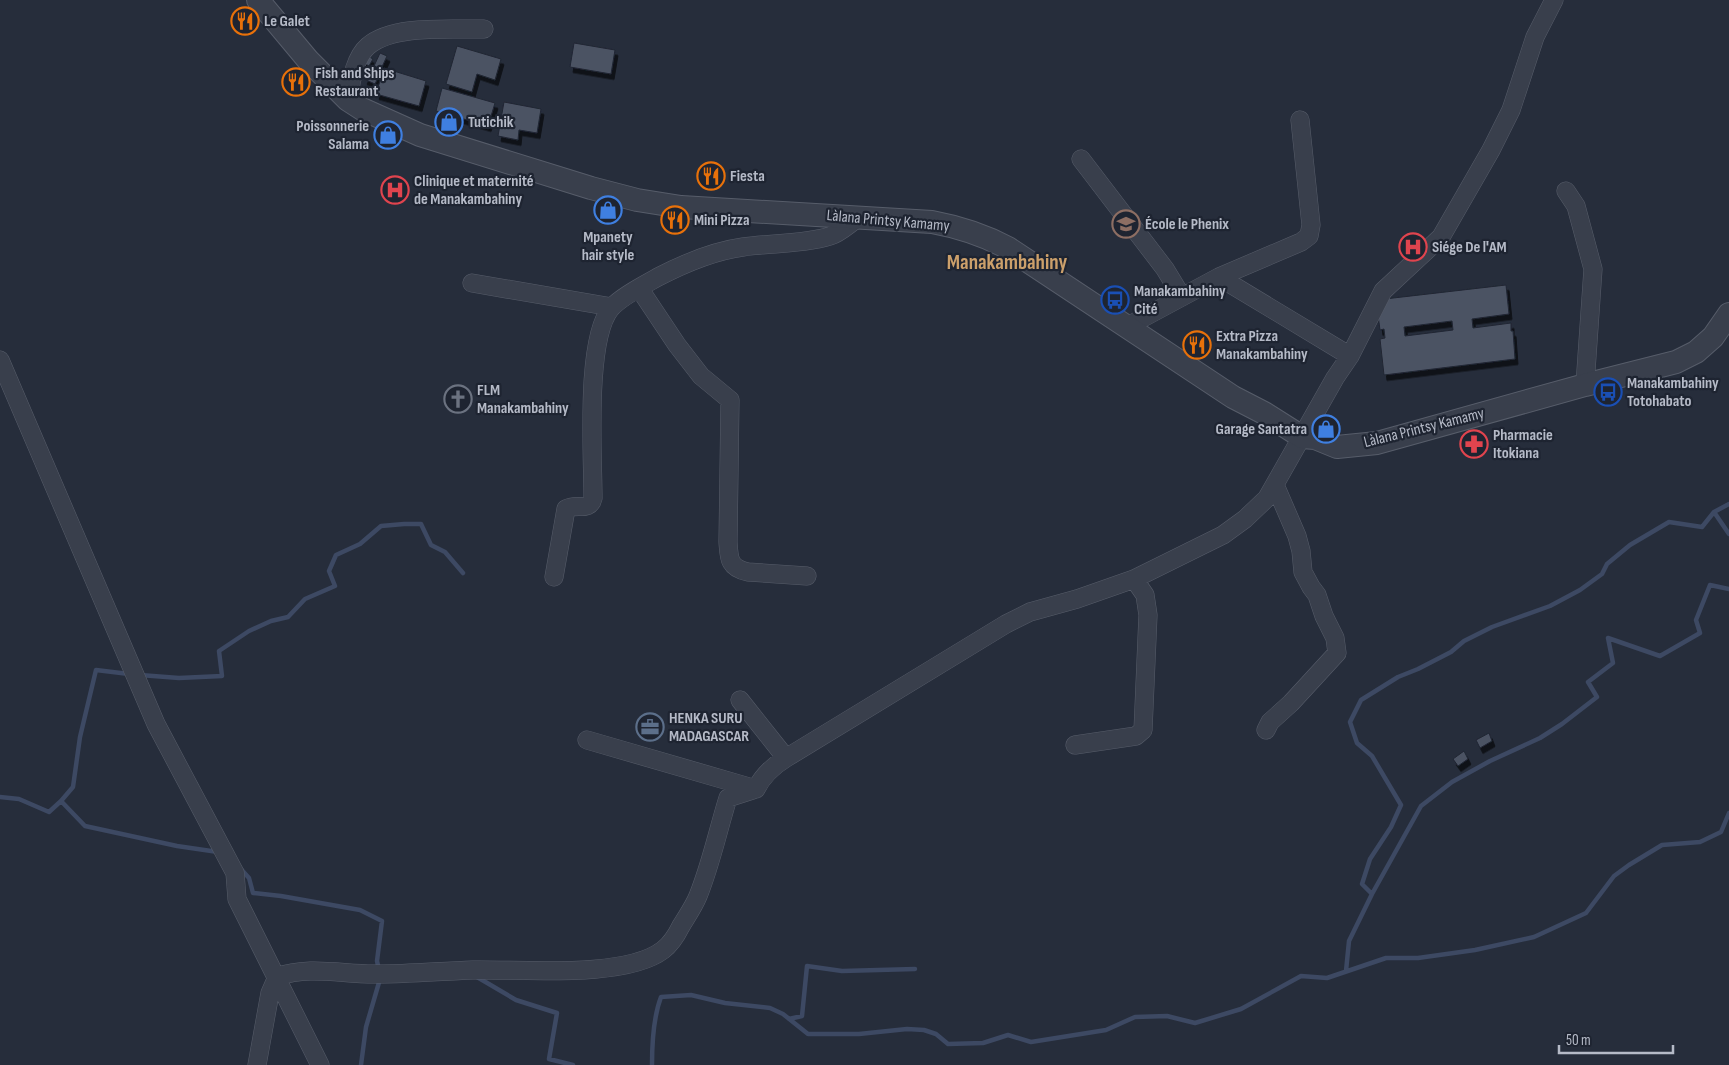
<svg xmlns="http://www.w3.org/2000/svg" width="1729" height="1065" font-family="'Sofia Sans Condensed',sans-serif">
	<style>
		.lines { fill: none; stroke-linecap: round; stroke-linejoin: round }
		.stream { stroke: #3d4963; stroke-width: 4.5 }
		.building { fill: #4c5364; stroke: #202633; fill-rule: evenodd; filter: url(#shadow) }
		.minor-casing { stroke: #575d6a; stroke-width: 19 }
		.tertiary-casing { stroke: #575d6a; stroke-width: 24 }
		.minor { stroke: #393f4c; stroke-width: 18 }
		.tertiary { stroke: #393f4c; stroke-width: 22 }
		.labels { text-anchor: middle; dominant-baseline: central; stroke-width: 4.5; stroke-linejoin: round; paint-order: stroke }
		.poi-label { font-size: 16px; font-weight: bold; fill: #b5bac7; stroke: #1e2431; text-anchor: start }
		.street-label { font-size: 16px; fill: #b5bac7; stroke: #1e2431 }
		.district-label { font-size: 21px; font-weight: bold; fill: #cca06b; stroke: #1e2431 }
	</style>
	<defs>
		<filter id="shadow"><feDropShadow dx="3" dy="5.5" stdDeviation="0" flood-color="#0009"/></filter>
	</defs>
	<rect width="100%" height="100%" fill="#262d3b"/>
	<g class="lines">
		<path class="stream" d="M 1714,512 L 1729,534
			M 140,675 L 179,678 L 222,676 L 219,651 L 249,631 L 271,621 L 288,617 L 305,599 L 335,586 L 329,571 L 336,555 L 360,544 L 381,526 L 404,524 L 421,524 L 431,545 L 445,552 L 463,573
			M 0,797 L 19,799 L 49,812 L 61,801 L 85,826 L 177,846 L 218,852
			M 61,801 L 73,787 L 80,737 L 96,670 L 129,674
			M 240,868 L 249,878 L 253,893 L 281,896 L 360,910 L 382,921 L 377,961 L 379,970
			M 1372,894 L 1421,806 L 1452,782 L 1490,761 L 1540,738 L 1562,724 L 1597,697 L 1588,682 L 1613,663 L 1608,638 L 1660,656 L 1700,633 L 1696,620 L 1710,585 L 1729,589
			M 1346,971 L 1349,941 L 1372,894 L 1362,884 L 1370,859 L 1391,827 L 1401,805 L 1372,756 L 1357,743 L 1350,722 L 1361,700 L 1398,677 L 1418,669 L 1451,652 L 1464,641 L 1492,627 L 1550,606 L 1580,590 L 1602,574 L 1607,564 L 1630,545 L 1669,522 L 1702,527 L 1714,512 L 1729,504
			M 477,977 L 516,1000 L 557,1013 L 549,1059 L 573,1065
			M 789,1019 L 802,1016 L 807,966 L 842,971 L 915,969
			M 361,1065 L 366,1027 L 380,979
			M 652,1065 C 652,1043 653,1018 661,997 L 691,995 L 725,1003 L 770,1008 L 783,1014 L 808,1034 L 859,1034 L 907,1029 L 924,1030 L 936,1034 L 948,1044 L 983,1043 L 1008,1035 L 1031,1042 L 1106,1030 L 1135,1017 L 1167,1016 L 1195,1023 L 1241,1009 L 1301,976 L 1327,978 L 1386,958 L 1418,958 L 1475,950 L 1534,937 L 1586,913 L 1614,876 L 1629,865 L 1662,845 L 1700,842 L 1721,832 L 1729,813"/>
	</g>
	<path class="building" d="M 574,43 L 615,50 L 611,74 L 570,67 Z
		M 457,46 L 501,59 L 495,80 L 477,74 L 472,92 L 446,84 Z
		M 380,53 L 387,56 L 381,69 L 374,66 Z
		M 366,55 L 373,59 L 369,66 L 362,62 Z
		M 370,66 L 381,71 L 375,84 L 364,79 Z
		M 384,68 L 426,81 L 419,106 L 376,94 Z
		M 442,88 L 495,103 L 488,126 L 436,111 Z
		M 504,102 L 541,109 L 537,133 L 519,130 L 518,140 L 498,136 Z
		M 1506,285 L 1509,314 L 1472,319 L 1473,328 L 1511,323 L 1511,331 L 1513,331 L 1515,359 L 1384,375 L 1380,339 L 1385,338 L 1384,329 L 1380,330 L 1376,300 ZM 1452,321 L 1453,330 L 1405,336 L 1404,327 Z
		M 1489,733 L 1492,741 L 1480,748 L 1476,740 Z
		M 1464,751 L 1468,759 L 1458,766 L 1453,759 Z"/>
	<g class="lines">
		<g class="minor-casing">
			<path id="minor" d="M 348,100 C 351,83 354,58 368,46 C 394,24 451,30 484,29
				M 1300,120 L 1311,225 L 1309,236 L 1301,242 L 1219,277 L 1350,356
				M 1081,159 L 1165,269 L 1182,297
				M 1566,191 L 1576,206 L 1593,269 L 1585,385
				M 472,283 L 612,307
				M 639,288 L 677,345 L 701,376 L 730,400 L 728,542 C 729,559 729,568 748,572 L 807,576
				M 1126,327 L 1219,277
				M 0,360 L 156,724 L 235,873 L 237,899 L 320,1065
				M 554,577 L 566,509 C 576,503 590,512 593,498 C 593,455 585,339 611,308 C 622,296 644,285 658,277 C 685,263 713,251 743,247 C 770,243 805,244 830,236 C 840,233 849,224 858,218
				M 1134,579 L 1223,535 L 1245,519 L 1267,498 L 1335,378 L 1350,356 L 1383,291 L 1441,237 L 1491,150 L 1511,110 L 1535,37 L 1554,0
				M 1266,730 L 1270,722 L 1291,703 L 1337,653 L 1335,638 L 1324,616 L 1317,595 L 1311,587 L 1303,572 L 1301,551 L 1297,536 L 1275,485
				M 587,740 L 756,789
				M 786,758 L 1006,624 L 1030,612 L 1077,599 L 1134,579 L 1145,595 L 1148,615 L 1143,730 L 1136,736 L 1075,745
				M 257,1065 L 270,993 L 277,977 C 310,965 344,975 378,974 C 410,974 442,971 473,970 C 521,969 625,979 663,950 C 671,944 677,934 681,926 C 687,916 694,906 698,896 C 711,864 718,830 728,798 L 756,789 C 763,775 773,766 786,758 L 740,700"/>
		</g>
		<g class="tertiary-casing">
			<path id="tertiary" d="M 258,0 L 308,60 L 348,100 L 362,109 L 420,135 L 591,188 L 637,200 L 681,207 L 932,222 C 959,227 984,235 1008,248 L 1233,397 L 1264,413 L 1302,437 L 1315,438 L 1337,447 L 1377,443 L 1585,385 L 1676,362 L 1696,352 L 1713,337 L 1729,314"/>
		</g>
		<use href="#minor" class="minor"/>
		<use href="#tertiary" class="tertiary"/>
	</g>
	<defs>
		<g id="restaurant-ring" transform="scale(1.4375)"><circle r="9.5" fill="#1e2431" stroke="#e8710a" stroke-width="1.5"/><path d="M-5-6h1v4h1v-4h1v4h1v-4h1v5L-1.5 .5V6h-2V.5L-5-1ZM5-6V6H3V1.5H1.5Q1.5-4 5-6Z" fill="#e8710a"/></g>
		<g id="shop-ring" transform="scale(1.4375)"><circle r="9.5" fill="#1e2431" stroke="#3f7fe0" stroke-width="1.5"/><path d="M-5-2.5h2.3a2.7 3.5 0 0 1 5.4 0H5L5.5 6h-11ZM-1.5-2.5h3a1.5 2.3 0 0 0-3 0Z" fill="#3f7fe0"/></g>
		<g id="hospital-ring" transform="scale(1.4375)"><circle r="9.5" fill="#1e2431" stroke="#e0444e" stroke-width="1.5"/><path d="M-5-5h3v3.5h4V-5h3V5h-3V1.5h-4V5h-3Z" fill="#e0444e"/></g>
		<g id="school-ring" transform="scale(1.4375)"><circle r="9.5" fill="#1e2431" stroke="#8d6e63" stroke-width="1.5"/><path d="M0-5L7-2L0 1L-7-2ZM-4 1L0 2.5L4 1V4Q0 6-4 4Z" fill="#8d6e63"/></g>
		<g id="bus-ring" transform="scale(1.4375)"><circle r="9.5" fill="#1e2431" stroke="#1a4fb4" stroke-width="1.5"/><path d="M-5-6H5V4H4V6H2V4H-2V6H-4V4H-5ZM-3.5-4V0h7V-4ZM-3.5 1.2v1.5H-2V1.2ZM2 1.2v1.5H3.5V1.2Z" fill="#1a4fb4"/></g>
		<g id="church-ring" transform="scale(1.4375)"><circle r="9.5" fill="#1e2431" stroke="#6b7280" stroke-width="1.5"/><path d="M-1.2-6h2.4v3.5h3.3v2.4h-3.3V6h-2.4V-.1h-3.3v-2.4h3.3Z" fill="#6b7280"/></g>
		<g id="pharmacy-ring" transform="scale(1.4375)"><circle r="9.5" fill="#1e2431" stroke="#e0444e" stroke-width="1.5"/><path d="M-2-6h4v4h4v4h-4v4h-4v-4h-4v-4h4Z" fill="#e0444e"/></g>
		<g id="office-ring" transform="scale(1.4375)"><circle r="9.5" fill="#1e2431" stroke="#5c6f8a" stroke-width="1.5"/><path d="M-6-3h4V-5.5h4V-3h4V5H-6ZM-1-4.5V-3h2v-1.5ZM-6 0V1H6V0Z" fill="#5c6f8a"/></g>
	</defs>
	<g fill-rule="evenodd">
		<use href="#restaurant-ring" x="245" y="21"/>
		<use href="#restaurant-ring" x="296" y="82"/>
		<use href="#shop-ring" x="449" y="122"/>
		<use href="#shop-ring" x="388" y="135"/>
		<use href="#restaurant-ring" x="711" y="176"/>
		<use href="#hospital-ring" x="395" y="190"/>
		<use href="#shop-ring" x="608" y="210"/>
		<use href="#restaurant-ring" x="675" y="220"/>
		<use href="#school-ring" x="1126" y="224"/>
		<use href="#hospital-ring" x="1413" y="247"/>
		<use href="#bus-ring" x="1115" y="300"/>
		<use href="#restaurant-ring" x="1197" y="345"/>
		<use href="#bus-ring" x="1608" y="392"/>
		<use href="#church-ring" x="458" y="399"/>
		<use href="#shop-ring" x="1326" y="429"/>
		<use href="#pharmacy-ring" x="1474" y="444"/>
		<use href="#office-ring" x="650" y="727"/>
	</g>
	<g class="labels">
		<g class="poi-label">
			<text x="264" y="21">Le Galet</text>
			<text x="315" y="73">Fish and Ships<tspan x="315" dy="18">Restaurant</tspan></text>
			<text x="468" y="122">Tutichik</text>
			<text x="369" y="126" text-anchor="end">Poissonnerie<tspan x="369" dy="18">Salama</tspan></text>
			<text x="730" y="176">Fiesta</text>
			<text x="414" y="181">Clinique et maternité<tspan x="414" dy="18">de Manakambahiny</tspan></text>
			<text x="694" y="220">Mini Pizza</text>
			<text x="1145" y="224">École le Phenix</text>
			<text x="608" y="237" text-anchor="middle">Mpanety<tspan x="608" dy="18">hair style</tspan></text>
			<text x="1432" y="247">Siége De l'AM</text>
			<text x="1134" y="291">Manakambahiny<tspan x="1134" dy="18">Cité</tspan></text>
			<text x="1216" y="336">Extra Pizza<tspan x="1216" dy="18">Manakambahiny</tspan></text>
			<text x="1627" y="383">Manakambahiny<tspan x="1627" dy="18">Totohabato</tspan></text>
			<text x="477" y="390">FLM<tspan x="477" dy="18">Manakambahiny</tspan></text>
			<text x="1307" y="429" text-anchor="end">Garage Santatra</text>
			<text x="1493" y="435">Pharmacie<tspan x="1493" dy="18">Itokiana</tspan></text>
			<text x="669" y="718">HENKA SURU<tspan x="669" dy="18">MADAGASCAR</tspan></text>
		</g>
		<g class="street-label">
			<text transform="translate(888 221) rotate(5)">Làlana Printsy Kamamy</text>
			<text transform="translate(1424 428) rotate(-14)">Làlana Printsy Kamamy</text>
		</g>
		<g class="district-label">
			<text x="1007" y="262">Manakambahiny</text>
		</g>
	</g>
	<path d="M1559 1045v8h114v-8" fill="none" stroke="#b5bac7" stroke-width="2.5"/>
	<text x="1566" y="1045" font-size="15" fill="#b5bac7" stroke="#1e2431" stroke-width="4" paint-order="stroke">50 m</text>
</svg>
